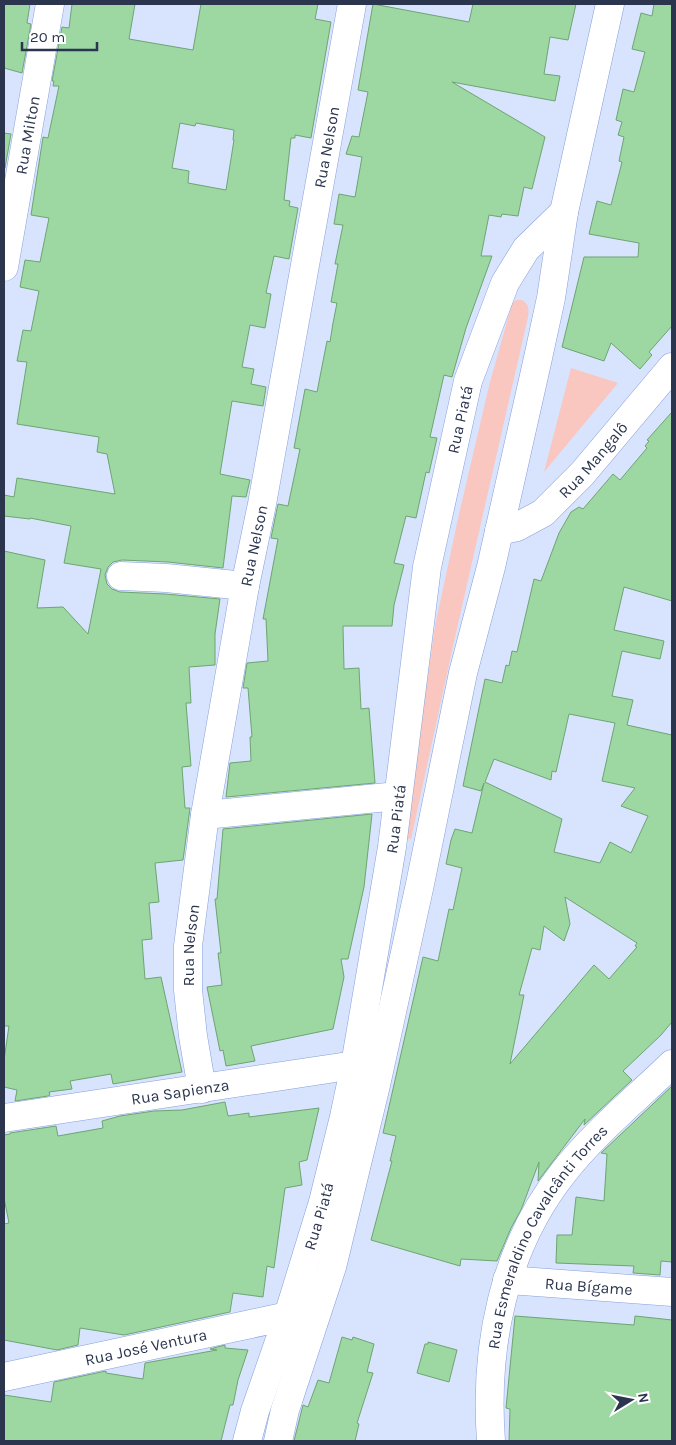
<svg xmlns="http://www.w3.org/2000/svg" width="676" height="1445" font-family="Karla,sans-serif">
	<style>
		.green { fill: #f9c7c0 }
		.building { fill: #9dd7a2; stroke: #6da573; fill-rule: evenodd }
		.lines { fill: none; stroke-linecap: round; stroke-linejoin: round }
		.minor-casing { stroke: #879fdc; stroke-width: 29 }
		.major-casing { stroke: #879fdc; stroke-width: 29 }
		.minor { stroke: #fff; stroke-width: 28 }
		.major { stroke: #fff; stroke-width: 28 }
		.labels { text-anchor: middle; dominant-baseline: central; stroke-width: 4; stroke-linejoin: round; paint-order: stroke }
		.street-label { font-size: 16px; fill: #2b354e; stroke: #fff }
	</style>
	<rect width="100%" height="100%" fill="#d8e3fd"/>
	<path class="green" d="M 516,300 L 522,300 C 529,305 529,308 528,317 L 455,637 L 411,839 L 405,838 L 435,626 L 459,514 L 490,382 L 512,304 Z
		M 571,368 L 618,383 L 544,472 Z"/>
	<path class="building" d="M 4,4 L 30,4 L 27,23 L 31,24 L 22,73 L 4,68 Z
		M 72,4 L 135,4 L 129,39 L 193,50 L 201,4 L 318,4 L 315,19 L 331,22 L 311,138 L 295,135 L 295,138 L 291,138 L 284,200 L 290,201 L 289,206 L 298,208 L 289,259 L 274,256 L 266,293 L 271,294 L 265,328 L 250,325 L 242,367 L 254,369 L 251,384 L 266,387 L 263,406 L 232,401 L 220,474 L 250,480 L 246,497 L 232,496 L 223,568 L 168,562 L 122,560 L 113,562 L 108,567 L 105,575 L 107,584 L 112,589 L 120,592 L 165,594 L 220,599 L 215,634 L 215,665 L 189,667 L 191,703 L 186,703 L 191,766 L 182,767 L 185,808 L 190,808 L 183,860 L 155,863 L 159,902 L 149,903 L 152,939 L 142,940 L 145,979 L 161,977 L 182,1072 L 113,1084 L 111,1074 L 70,1081 L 72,1089 L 49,1092 L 50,1095 L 48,1096 L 15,1101 L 17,1090 L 4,1087 L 4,1060 L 9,1026 L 4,1026 L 4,551 L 45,560 L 37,608 L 63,607 L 88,634 L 101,569 L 64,563 L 71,526 L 30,518 L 30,519 L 4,516 L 4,495 L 14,497 L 17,478 L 115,494 L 107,454 L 97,452 L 99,437 L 17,424 L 27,362 L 17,361 L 23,330 L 31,331 L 39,291 L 20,287 L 25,260 L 40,262 L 49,218 L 31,215 L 43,137 L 48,138 L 59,86 L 53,86 L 54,81 L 52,81 L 62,27 L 69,28 ZM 180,123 L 195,126 L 196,123 L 234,130 L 233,140 L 234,140 L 226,190 L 188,183 L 189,171 L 172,168 Z
		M 373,4 L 469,22 L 473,4 L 576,4 L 568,40 L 550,37 L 544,74 L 560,76 L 555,101 L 452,82 L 545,137 L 532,189 L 524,187 L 518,216 L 502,214 L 501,217 L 489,215 L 481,256 L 492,256 L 466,328 L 452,377 L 444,375 L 430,437 L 437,438 L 429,473 L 426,472 L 416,518 L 406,516 L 394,563 L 404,565 L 394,605 L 392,626 L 343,626 L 344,669 L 359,668 L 361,709 L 369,708 L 375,783 L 226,797 L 230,763 L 251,761 L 250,737 L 252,737 L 248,688 L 243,688 L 247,663 L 268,661 L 266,619 L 263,619 L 278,539 L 271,538 L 278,504 L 288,506 L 300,449 L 294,448 L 305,389 L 317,392 L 327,341 L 330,342 L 333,323 L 337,303 L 331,302 L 338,264 L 335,264 L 343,225 L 334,224 L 339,194 L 355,197 L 362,157 L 346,154 L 352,136 L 359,137 L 368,92 L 358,90 Z
		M 654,4 L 672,4 L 672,326 L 649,352 L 652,355 L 640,369 L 611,343 L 604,361 L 562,347 L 584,257 L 638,257 L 639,243 L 589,234 L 597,201 L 611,205 L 622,162 L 619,161 L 624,137 L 618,135 L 622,122 L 616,120 L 623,89 L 634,92 L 645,52 L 632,49 L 641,13 L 652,16 Z
		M 4,133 L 11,134 L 5,168 L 4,168 Z
		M 672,412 L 672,601 L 624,587 L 614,630 L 664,641 L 660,659 L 622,651 L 612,696 L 633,700 L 627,725 L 672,735 L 672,1022 L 661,1035 L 623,1071 L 632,1080 L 584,1125 L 585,1119 L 538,1181 L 539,1162 L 521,1210 L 511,1228 L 497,1261 L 461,1259 L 460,1266 L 371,1240 L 392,1161 L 390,1161 L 396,1136 L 383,1133 L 423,957 L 438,961 L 449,909 L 453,910 L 462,868 L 446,864 L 451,840 L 455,829 L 472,833 L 484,783 L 481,791 L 463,786 L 485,679 L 502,683 L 506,665 L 509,666 L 512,651 L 517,652 L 534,579 L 541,581 L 559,533 L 571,512 L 579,507 L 583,509 L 613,474 L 620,480 L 647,448 L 645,446 L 649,441 L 647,440 ZM 569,714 L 615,723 L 602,781 L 635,788 L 621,806 L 648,816 L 631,853 L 610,842 L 600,863 L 554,852 L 562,819 L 485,782 L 494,759 L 551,780 L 552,771 L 556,772 ZM 565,897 L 637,943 L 635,946 L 637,947 L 609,979 L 594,965 L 510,1064 L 524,995 L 519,995 L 532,948 L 540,950 L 544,926 L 564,941 L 570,924 Z
		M 372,814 L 364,887 L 348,959 L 341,959 L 344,977 L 333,1029 L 251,1046 L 255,1061 L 226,1066 L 223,1050 L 220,1051 L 207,987 L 222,985 L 218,953 L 221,953 L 215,899 L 217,899 L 223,829 Z
		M 672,1086 L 672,1262 L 661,1261 L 660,1275 L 633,1273 L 634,1266 L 556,1263 L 557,1235 L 572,1235 L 576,1197 L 604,1201 L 607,1154 L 601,1153 Z
		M 225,1102 L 228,1116 L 249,1113 L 249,1117 L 319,1108 L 307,1160 L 299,1162 L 302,1185 L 285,1188 L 274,1268 L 267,1266 L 263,1297 L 233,1293 L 230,1312 L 124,1335 L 80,1328 L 78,1345 L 57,1350 L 4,1340 L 4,1224 L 9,1223 L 4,1198 L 4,1135 L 10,1134 L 10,1133 L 56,1126 L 58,1136 L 103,1128 L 102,1121 L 120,1116 L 154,1111 L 182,1110 Z
		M 515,1316 L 634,1325 L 635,1316 L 672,1320 L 672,1441 L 509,1441 L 510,1409 L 506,1408 Z
		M 342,1337 L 352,1340 L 353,1337 L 374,1344 L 367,1372 L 373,1373 L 357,1423 L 359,1424 L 355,1441 L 294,1441 L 303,1405 L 308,1407 L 318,1380 L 329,1383 Z
		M 428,1342 L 457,1350 L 449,1382 L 417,1373 L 425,1344 L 428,1344 Z
		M 225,1345 L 225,1348 L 248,1350 L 238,1380 L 233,1405 L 230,1405 L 221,1441 L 4,1441 L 4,1395 L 51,1402 L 54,1382 L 106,1371 L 106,1373 L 143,1379 L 145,1363 L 217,1350 L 210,1349 Z"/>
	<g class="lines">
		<g class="minor-casing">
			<g id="minor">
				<path id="s1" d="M 499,531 L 517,527 L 543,513 L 582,474 L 672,367"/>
				<path d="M 121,576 L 166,578 L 245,586"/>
				<path d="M 205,815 L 398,796"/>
				<path id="s2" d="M 202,1089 L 193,1036 L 188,990 L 188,946 L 205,815 L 245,586 L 262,504 L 352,4"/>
				<path id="s3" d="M 4,1118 L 355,1065"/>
				<path id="s4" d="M 507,1280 L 672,1292"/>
				<path id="s5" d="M 4,1377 L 288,1316"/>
				<path id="s6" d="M 247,1441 L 255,1411 L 288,1316 L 323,1202 L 344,1117 L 355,1065 L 392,847 L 427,567 L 468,381 L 505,283 L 526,249 L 564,212"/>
				<path d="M 278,1441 L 285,1410 L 332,1267 L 376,1085 L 420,884 L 463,673 L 491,567 L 538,358 L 551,298 L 564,212 L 610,4"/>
				<path id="s7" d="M 491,1441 C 484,1347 503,1249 563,1173 C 594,1133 636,1099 672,1064"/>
			</g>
		</g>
		<g class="major-casing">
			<g id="major">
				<path id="s8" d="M 4,267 L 50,4"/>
			</g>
		</g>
		<use href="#minor" class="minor"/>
		<use href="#major" class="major"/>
	</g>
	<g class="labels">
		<g class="street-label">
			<text stroke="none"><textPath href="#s8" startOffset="134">Rua Milton</textPath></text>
			<text stroke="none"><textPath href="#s2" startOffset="955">Rua Nelson</textPath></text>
			<text stroke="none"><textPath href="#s6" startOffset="1046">Rua Piatá</textPath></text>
			<text stroke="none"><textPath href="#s1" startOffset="121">Rua Mangalô</textPath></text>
			<text stroke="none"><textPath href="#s2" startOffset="550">Rua Nelson</textPath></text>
			<text stroke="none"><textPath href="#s6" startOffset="641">Rua Piatá</textPath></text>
			<text stroke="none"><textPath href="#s2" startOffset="145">Rua Nelson</textPath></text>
			<text stroke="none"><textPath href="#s3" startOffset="178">Rua Sapienza</textPath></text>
			<text stroke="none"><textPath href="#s6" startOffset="236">Rua Piatá</textPath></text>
			<text stroke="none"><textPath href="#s7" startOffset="219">Rua Esmeraldino Cavalcânti Torres</textPath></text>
			<text stroke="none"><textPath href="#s4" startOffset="82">Rua Bígame</textPath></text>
			<text stroke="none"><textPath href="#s5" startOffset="145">Rua José Ventura</textPath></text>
		</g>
	</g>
	<rect width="676" height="1445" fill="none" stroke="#2b354e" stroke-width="10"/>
	<g transform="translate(631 1400) rotate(80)" stroke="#ffffff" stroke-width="4" paint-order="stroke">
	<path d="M0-4L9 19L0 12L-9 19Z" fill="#2b354e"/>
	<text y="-8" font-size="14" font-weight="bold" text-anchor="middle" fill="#2b354e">N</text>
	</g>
	<path d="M22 42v8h75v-8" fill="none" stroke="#2b354e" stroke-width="2.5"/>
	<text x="30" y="42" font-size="15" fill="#2b354e" stroke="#ffffff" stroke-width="4" paint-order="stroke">20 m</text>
</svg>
